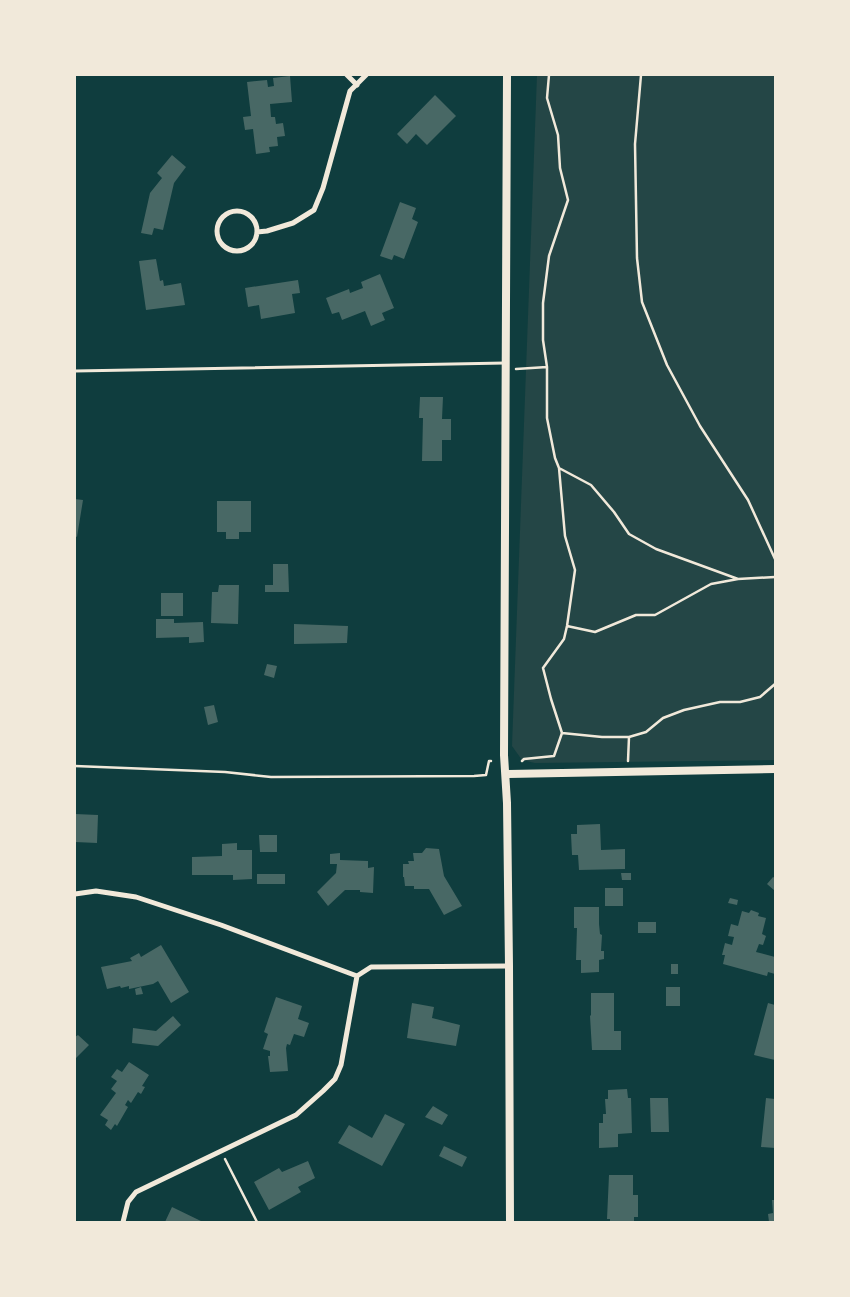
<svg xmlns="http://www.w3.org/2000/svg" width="850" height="1297" font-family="'Sofia Sans Condensed',sans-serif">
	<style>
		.green { fill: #244646 }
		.building { fill: #486865 }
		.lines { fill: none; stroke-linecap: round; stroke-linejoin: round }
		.path { stroke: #f1e9da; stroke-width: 2.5 }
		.service { stroke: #f1e9da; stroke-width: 3 }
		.minor { stroke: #f1e9da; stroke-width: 5 }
		.tertiary { stroke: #f1e9da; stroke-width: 8 }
	</style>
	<rect width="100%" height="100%" fill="#0f3d3e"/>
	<path class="green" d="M 537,75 L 775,75 L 775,760 L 535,763 L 522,760 L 512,746 Z"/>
	<path class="building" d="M 290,76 L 292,102 L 270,104 L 271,117 L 275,117 L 276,124 L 283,123 L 285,136 L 277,137 L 278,146 L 269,147 L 270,152 L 256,154 L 253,129 L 245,130 L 243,117 L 251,116 L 247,82 L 267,80 L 268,87 L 274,86 L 273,78 Z
		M 435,95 L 456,116 L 427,145 L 416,134 L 407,144 L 397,134 Z
		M 172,155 L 186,167 L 174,183 L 163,230 L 154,228 L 152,235 L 141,233 L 150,193 L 162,178 L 157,173 Z
		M 400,202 L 416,208 L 412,219 L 418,222 L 404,259 L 394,255 L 392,260 L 380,256 Z
		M 156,259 L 160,281 L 163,280 L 164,286 L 181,283 L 185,305 L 146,310 L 139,261 Z
		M 380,274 L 394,308 L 382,313 L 385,320 L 371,326 L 365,311 L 342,320 L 339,312 L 332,314 L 326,298 L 349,289 L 350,293 L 363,288 L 361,282 Z
		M 298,280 L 300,293 L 292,294 L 295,313 L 261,319 L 259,305 L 248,307 L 245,288 Z
		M 420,397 L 443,397 L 442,419 L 451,419 L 451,440 L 442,440 L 442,461 L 422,461 L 423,418 L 419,418 Z
		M 75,499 L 83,500 L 77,537 L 75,536 Z
		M 217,501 L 251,501 L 251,532 L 239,532 L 239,539 L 226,539 L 226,532 L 217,532 Z
		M 273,564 L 288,564 L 289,592 L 265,592 L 265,585 L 273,585 Z
		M 219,585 L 239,585 L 238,624 L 211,623 L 212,592 L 218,592 Z
		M 161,593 L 183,593 L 183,616 L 161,616 Z
		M 156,619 L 174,619 L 174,623 L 203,622 L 204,642 L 189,643 L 189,637 L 156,638 Z
		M 294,624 L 348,626 L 347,643 L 294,644 Z
		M 267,664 L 277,666 L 274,678 L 264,675 Z
		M 214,705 L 218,722 L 208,725 L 204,707 Z
		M 75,814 L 98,815 L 97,843 L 75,842 Z
		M 600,824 L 601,850 L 625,849 L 625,869 L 579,870 L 578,855 L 572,855 L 571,834 L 577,834 L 577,825 Z
		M 259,835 L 277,835 L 277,852 L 260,852 Z
		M 237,843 L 237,850 L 252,850 L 252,879 L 233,880 L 233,875 L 192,875 L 192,857 L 222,856 L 222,844 Z
		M 426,848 L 439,849 L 444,876 L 462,906 L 444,915 L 429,889 L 414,889 L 414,886 L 405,886 L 404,877 L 403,877 L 403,864 L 409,864 L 408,861 L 414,861 L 413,853 L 422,853 Z
		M 340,853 L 340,860 L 368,861 L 368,868 L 374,867 L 373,893 L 360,892 L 360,890 L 345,890 L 328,906 L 317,892 L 336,873 L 337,864 L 330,864 L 330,854 Z
		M 621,873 L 631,873 L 631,880 L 622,880 Z
		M 257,874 L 285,874 L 285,884 L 257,884 Z
		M 773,877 L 775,878 L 775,891 L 767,884 Z
		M 605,888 L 623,888 L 623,906 L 605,906 Z
		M 730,898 L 738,900 L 737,905 L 728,903 Z
		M 574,907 L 599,907 L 599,924 L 600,934 L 602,935 L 601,951 L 604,951 L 604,959 L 599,960 L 599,972 L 581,973 L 581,960 L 576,960 L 577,928 L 574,928 Z
		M 751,910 L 759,913 L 758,916 L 766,918 L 762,934 L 766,936 L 763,945 L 759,944 L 756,952 L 775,957 L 775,974 L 768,972 L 767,976 L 723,964 L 725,955 L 722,955 L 725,943 L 732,945 L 734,937 L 728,936 L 731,924 L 738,926 L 742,911 L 749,913 Z
		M 638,922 L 656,922 L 656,933 L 638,933 Z
		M 161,945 L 189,992 L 171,1003 L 158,981 L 153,984 L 129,989 L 129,986 L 121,988 L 120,986 L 107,989 L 101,967 L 132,961 L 130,958 L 139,953 L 141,957 Z
		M 671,964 L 678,964 L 678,974 L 671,974 Z
		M 141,987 L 143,994 L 136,995 L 135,989 Z
		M 666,987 L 680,987 L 680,1006 L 666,1006 Z
		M 591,993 L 614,993 L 614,1031 L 621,1031 L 621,1050 L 592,1050 L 590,1016 L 591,1015 Z
		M 276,997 L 302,1006 L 298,1019 L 309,1023 L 304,1037 L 294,1034 L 290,1045 L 287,1044 L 286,1048 L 288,1071 L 270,1072 L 268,1056 L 270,1056 L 270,1051 L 263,1049 L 268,1034 L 264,1032 Z
		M 412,1003 L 434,1007 L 432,1018 L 460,1025 L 456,1046 L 407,1038 Z
		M 768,1003 L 775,1005 L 775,1060 L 754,1055 Z
		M 173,1016 L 181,1025 L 158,1046 L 132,1043 L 133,1028 L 156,1031 Z
		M 78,1035 L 89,1045 L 75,1059 L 75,1037 Z
		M 129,1062 L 149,1075 L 142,1086 L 145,1087 L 141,1094 L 138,1092 L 131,1103 L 128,1100 L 125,1105 L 128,1107 L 117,1126 L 115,1124 L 111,1130 L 105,1125 L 108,1120 L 100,1115 L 116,1093 L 111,1089 L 117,1081 L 111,1077 L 117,1069 L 122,1072 Z
		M 627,1089 L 628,1098 L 631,1098 L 632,1133 L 618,1134 L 618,1147 L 599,1148 L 599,1123 L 603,1123 L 603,1114 L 606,1114 L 605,1099 L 608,1099 L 608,1090 Z
		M 650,1098 L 668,1098 L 669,1132 L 651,1132 Z
		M 766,1098 L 775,1099 L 775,1148 L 761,1147 Z
		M 433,1106 L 448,1115 L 442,1125 L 425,1117 Z
		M 385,1114 L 405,1124 L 382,1166 L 338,1143 L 349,1125 L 372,1138 Z
		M 444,1146 L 467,1157 L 462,1167 L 439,1156 Z
		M 308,1161 L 315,1178 L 298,1187 L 301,1192 L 269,1210 L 254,1182 L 279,1168 L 282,1172 Z
		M 609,1175 L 633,1175 L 633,1195 L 638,1195 L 638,1217 L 634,1217 L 634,1222 L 610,1222 L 610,1219 L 607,1219 Z
		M 772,1200 L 775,1200 L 775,1222 L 769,1222 L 768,1214 L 773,1213 Z
		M 172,1207 L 203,1222 L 165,1222 Z"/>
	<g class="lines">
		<path class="path" d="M 549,75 L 547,98 L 558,135 L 560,168 L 568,200 L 549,256 L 543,303 L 543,340 L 547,367 L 547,418 L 555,458 L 559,468 L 565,536 L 575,570 L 567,626 L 564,639 L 543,668 L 551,699 L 562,733 L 602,737 L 629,737 L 646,732 L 663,718 L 684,710 L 720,702 L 740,702 L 760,697 L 775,684
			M 641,75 L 635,144 L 637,258 L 642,302 L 667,365 L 700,426 L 748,500 L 775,559
			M 516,369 L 547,367
			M 559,468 L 591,485 L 614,512 L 629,534 L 656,549 L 738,579
			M 567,626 L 595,632 L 636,615 L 655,615 L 711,584 L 738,579 L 775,577
			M 522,761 L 524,759 L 554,756 L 562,733
			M 628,761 L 629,737
			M 75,766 L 225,772 L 271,777 L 474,776 L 486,775 L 489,761 L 491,761
			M 225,1159 L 257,1222"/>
		<path class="service" d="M 75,371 L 505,363"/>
		<path class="minor" d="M 347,75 L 357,85
			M217 231a20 20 0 1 1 40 0a20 20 0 1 1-40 0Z
			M 257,232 L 267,231 L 293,223 L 314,210 L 323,188 L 350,91 L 366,75
			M 75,894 L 96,891 L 136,897 L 221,925 L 357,976 L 371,967 L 509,966
			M 123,1222 L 128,1202 L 136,1192 L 296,1115 L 323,1091 L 335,1079 L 341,1065 L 357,976"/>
		<path class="tertiary" d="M 507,75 L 504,755 L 507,803 L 509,966 L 510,1222
			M 506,774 L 775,769"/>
	</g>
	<rect width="850" height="1297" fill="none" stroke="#f1e9da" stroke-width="152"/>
</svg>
